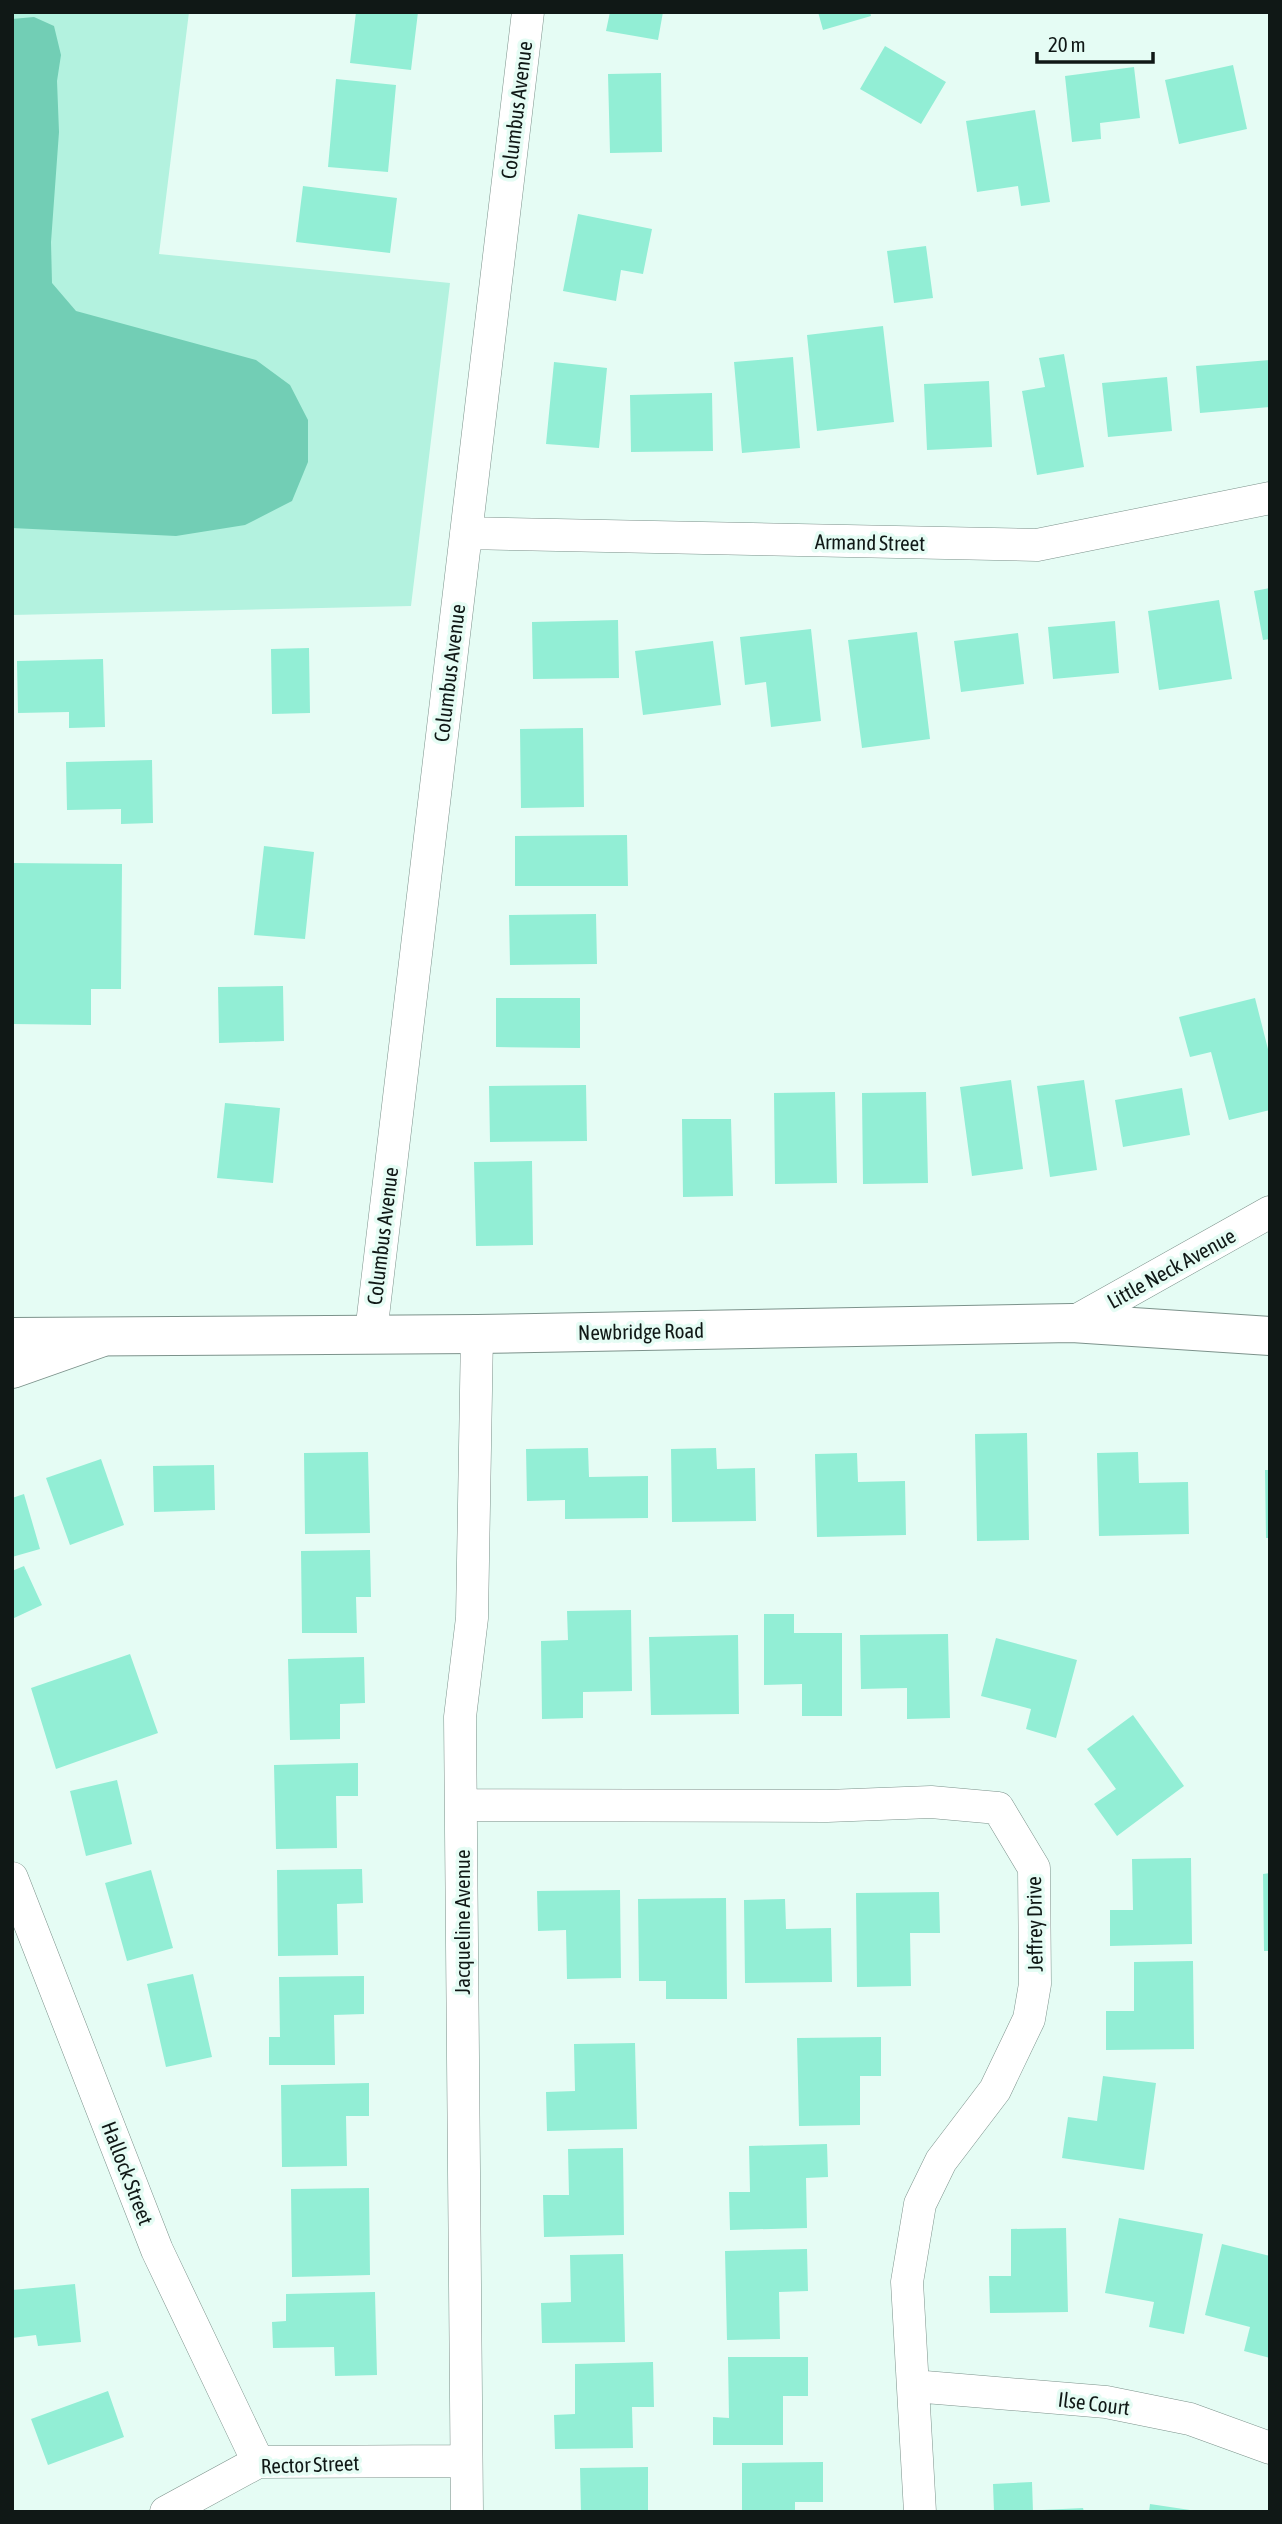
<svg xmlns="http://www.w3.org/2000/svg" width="1282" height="2524" font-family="'Asap Condensed',sans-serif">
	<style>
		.green { fill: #b3f2df }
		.water { fill: #72ceb5 }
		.building { fill: #92eed5 }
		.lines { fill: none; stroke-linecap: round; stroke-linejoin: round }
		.minor-casing { stroke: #7c928b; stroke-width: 33 }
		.tertiary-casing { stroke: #7c928b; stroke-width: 40 }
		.primary-casing { stroke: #7c928b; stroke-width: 40 }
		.minor { stroke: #fff; stroke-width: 32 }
		.tertiary { stroke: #fff; stroke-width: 38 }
		.primary { stroke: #fff; stroke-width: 38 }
		.labels { text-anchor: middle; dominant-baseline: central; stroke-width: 7; stroke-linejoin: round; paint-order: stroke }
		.street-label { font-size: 21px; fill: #101816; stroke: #e5fcf4 }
	</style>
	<rect width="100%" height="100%" fill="#e5fcf4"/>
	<path class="green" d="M 12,12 L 189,12 L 159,254 L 450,283 L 411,606 L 12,615 Z"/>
	<path class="water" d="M 34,17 L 54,26 L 61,55 L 57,81 L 59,132 L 51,242 L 52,283 L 76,311 L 256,360 L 290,385 L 308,420 L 308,462 L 292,501 L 245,525 L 176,536 L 12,528 L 12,19 Z"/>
	<path class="building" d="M 356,12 L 418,12 L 411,70 L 350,63 Z
		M 610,12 L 663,12 L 658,40 L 606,31 Z
		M 818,12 L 870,12 L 871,16 L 823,30 Z
		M 885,46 L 946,82 L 921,124 L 860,89 Z
		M 1233,65 L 1247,129 L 1179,144 L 1165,80 Z
		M 1134,67 L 1140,118 L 1100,123 L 1101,139 L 1072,142 L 1065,76 Z
		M 661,73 L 662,152 L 610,153 L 608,74 Z
		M 336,79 L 396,85 L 388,172 L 328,167 Z
		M 1035,110 L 1050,202 L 1021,206 L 1018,186 L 977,192 L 966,121 Z
		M 303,186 L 397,198 L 390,253 L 296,242 Z
		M 578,214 L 652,229 L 643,274 L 621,270 L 616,301 L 563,291 Z
		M 926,246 L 933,298 L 894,303 L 887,251 Z
		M 883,326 L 894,422 L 817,431 L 807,335 Z
		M 1064,354 L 1084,467 L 1037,475 L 1022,391 L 1045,387 L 1039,358 Z
		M 793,357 L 800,448 L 742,453 L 734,362 Z
		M 1270,360 L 1270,407 L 1200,413 L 1196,366 Z
		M 554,362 L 607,368 L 599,448 L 546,444 Z
		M 1167,377 L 1172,431 L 1108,437 L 1102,383 Z
		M 989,381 L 992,447 L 927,450 L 924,384 Z
		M 712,393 L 713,451 L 631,452 L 630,395 Z
		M 1270,588 L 1270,639 L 1263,640 L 1254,591 Z
		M 1219,600 L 1232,679 L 1159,690 L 1148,611 Z
		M 618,620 L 619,678 L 533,679 L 532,622 Z
		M 1115,621 L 1119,673 L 1053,679 L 1048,627 Z
		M 811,629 L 821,721 L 771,727 L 766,682 L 745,685 L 740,637 Z
		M 917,632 L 930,739 L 862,748 L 848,640 Z
		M 1018,633 L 1024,684 L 961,692 L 954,641 Z
		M 713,641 L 721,705 L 643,715 L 635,651 Z
		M 309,648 L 310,713 L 272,714 L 271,649 Z
		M 103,659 L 105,727 L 69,728 L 69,712 L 18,713 L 17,661 Z
		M 583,728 L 584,807 L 521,808 L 520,729 Z
		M 152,760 L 153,823 L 121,824 L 121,809 L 67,810 L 66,762 Z
		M 627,835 L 628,886 L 515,886 L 515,836 Z
		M 264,846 L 314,852 L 305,939 L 254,935 Z
		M 12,863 L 122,864 L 121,989 L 91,989 L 91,1025 L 12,1024 Z
		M 596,914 L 597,964 L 510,965 L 509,915 Z
		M 283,986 L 284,1041 L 219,1043 L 218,987 Z
		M 496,998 L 580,998 L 580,1048 L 496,1047 Z
		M 1255,998 L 1270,1057 L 1270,1110 L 1229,1120 L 1211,1052 L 1190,1057 L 1179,1017 Z
		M 1011,1080 L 1023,1169 L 972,1176 L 960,1087 Z
		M 1084,1080 L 1097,1170 L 1050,1177 L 1037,1086 Z
		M 586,1085 L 587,1141 L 490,1142 L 489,1086 Z
		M 1182,1088 L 1190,1135 L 1123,1147 L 1115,1100 Z
		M 835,1092 L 837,1183 L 775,1184 L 774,1093 Z
		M 926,1092 L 928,1183 L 863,1184 L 862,1093 Z
		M 225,1103 L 280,1108 L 273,1183 L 217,1178 Z
		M 682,1119 L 731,1119 L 733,1196 L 683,1197 Z
		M 532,1161 L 533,1245 L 476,1246 L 474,1162 Z
		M 1027,1433 L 1029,1540 L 977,1541 L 975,1434 Z
		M 588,1448 L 589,1477 L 648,1476 L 648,1518 L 565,1519 L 565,1500 L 527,1501 L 526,1449 Z
		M 716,1448 L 717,1469 L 755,1468 L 756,1521 L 672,1522 L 671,1449 Z
		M 368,1452 L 370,1533 L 305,1534 L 304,1453 Z
		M 1138,1452 L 1139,1483 L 1188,1482 L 1189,1534 L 1099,1536 L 1097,1453 Z
		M 857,1453 L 858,1482 L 905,1481 L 906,1535 L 817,1537 L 815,1454 Z
		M 101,1459 L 124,1525 L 70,1545 L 46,1478 Z
		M 214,1465 L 215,1510 L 154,1512 L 153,1466 Z
		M 1265,1470 L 1270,1470 L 1270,1538 L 1266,1538 Z
		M 24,1494 L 40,1549 L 12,1557 L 12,1498 Z
		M 370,1550 L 371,1597 L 356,1597 L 357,1633 L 302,1633 L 301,1551 Z
		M 24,1566 L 42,1605 L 12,1619 L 12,1571 Z
		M 631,1610 L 632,1691 L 583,1692 L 583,1718 L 542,1719 L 541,1641 L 568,1640 L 567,1611 Z
		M 764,1614 L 794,1614 L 794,1633 L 842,1633 L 842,1716 L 802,1716 L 802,1684 L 764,1685 Z
		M 948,1634 L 950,1718 L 907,1719 L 907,1688 L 861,1689 L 860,1635 Z
		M 738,1635 L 739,1714 L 651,1715 L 649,1637 Z
		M 996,1638 L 1077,1660 L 1056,1738 L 1026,1729 L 1031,1709 L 981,1696 Z
		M 130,1654 L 158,1733 L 56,1769 L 31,1688 Z
		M 364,1657 L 365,1703 L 340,1704 L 340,1739 L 290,1740 L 288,1659 Z
		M 1133,1715 L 1184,1786 L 1117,1836 L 1094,1804 L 1116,1789 L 1087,1749 Z
		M 358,1763 L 358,1796 L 336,1796 L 337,1848 L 276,1849 L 274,1765 Z
		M 117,1780 L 132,1844 L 86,1856 L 70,1791 Z
		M 1191,1858 L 1192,1944 L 1110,1946 L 1110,1910 L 1133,1910 L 1132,1859 Z
		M 362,1869 L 363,1903 L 337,1904 L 338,1955 L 278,1956 L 277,1870 Z
		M 151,1870 L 173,1948 L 127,1961 L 105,1883 Z
		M 1270,1873 L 1270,1951 L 1264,1951 L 1263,1874 Z
		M 620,1890 L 621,1978 L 567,1979 L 566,1930 L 538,1931 L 537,1891 Z
		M 939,1892 L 940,1933 L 910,1933 L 911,1986 L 857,1987 L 856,1893 Z
		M 726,1898 L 727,1999 L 666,1999 L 666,1981 L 639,1981 L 638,1899 Z
		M 785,1899 L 786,1929 L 831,1928 L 832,1982 L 745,1983 L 744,1900 Z
		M 1193,1961 L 1194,2049 L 1106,2050 L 1106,2011 L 1134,2011 L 1134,1962 Z
		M 193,1974 L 212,2057 L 166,2067 L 147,1984 Z
		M 364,1976 L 364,2014 L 334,2015 L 335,2065 L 269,2065 L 269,2037 L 280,2037 L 279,1977 Z
		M 881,2037 L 881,2076 L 860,2076 L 860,2125 L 799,2126 L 797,2038 Z
		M 635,2043 L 637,2129 L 547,2131 L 546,2092 L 575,2091 L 574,2044 Z
		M 1103,2076 L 1156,2083 L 1144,2170 L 1062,2158 L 1068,2117 L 1097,2121 Z
		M 369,2083 L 369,2116 L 346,2116 L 347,2166 L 282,2167 L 281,2085 Z
		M 827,2144 L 828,2177 L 806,2178 L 807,2228 L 730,2230 L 729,2192 L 750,2192 L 749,2146 Z
		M 623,2148 L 624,2235 L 544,2237 L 543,2195 L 569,2195 L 568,2149 Z
		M 369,2188 L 370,2275 L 292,2277 L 291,2189 Z
		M 1119,2218 L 1203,2234 L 1184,2334 L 1149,2327 L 1154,2302 L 1105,2293 Z
		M 1066,2228 L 1068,2312 L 990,2313 L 989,2276 L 1011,2276 L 1011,2229 Z
		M 1222,2244 L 1270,2256 L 1270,2358 L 1244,2351 L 1250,2327 L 1205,2315 Z
		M 807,2249 L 808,2291 L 779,2292 L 780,2339 L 727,2340 L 725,2251 Z
		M 623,2254 L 625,2342 L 542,2343 L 541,2303 L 571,2302 L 570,2255 Z
		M 75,2284 L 81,2342 L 38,2346 L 36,2335 L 12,2338 L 12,2290 Z
		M 375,2292 L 377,2375 L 335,2376 L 334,2347 L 273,2348 L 272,2322 L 286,2321 L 286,2294 Z
		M 728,2357 L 808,2357 L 808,2396 L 783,2396 L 783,2445 L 713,2445 L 713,2417 L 729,2418 Z
		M 653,2362 L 654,2407 L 632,2407 L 633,2448 L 555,2449 L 554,2415 L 575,2414 L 575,2364 Z
		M 108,2391 L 124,2437 L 48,2465 L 31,2419 Z
		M 823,2462 L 823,2502 L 795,2502 L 795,2512 L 742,2512 L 742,2463 Z
		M 648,2467 L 648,2512 L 581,2512 L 580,2468 Z
		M 1032,2482 L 1033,2512 L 994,2512 L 993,2484 Z
		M 1150,2504 L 1190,2510 L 1190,2512 L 1149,2512 Z
		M 1083,2508 L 1084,2512 L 1043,2512 L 1042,2510 Z"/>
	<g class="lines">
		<g class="minor-casing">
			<path id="minor" d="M 466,533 L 1037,545 L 1270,498
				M 1072,1323 L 1270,1212
				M 371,1333 L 528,12
				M 461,1805 L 827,1806 L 931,1802 L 998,1808 L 1034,1868 L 1035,1984 L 1029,2019 L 995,2090 L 941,2161 L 920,2204 L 907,2282 L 920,2512
				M 12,1878 L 157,2250 L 258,2462
				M 913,2386 L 1106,2402 L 1190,2419 L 1270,2448
				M 166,2512 L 258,2462 L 466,2461
				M 467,2512 L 460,1717 L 472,1618 L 477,1334"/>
		</g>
		<g class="tertiary-casing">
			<path id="tertiary" d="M 12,1369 L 100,1338"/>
		</g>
		<g class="primary-casing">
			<path id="primary" d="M 12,1337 L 477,1334 L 1072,1323 L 1270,1336"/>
		</g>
		<use href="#minor" class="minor"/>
		<use href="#tertiary" class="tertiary"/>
		<use href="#primary" class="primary"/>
	</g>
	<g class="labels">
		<g class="street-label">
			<text transform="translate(516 110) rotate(-83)">Columbus Avenue</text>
			<text transform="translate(870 542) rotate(1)">Armand Street</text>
			<text transform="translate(449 673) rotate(-83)">Columbus Avenue</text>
			<text transform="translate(382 1236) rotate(-83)">Columbus Avenue</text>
			<text transform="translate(1171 1268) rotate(-29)">Little Neck Avenue</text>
			<text transform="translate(641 1331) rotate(-1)">Newbridge Road</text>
			<text transform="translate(462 1922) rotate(-90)">Jacqueline Avenue</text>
			<text transform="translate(1034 1924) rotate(-91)">Jeffrey Drive</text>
			<text transform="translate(128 2173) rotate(69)">Hallock Street</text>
			<text transform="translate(1094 2403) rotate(7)">Ilse Court</text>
			<text transform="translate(310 2464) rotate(-2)">Rector Street</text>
		</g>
	</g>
	<rect width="1282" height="2524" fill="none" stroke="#101816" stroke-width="28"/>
	<path d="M1037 52v10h116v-10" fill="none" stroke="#101816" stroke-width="3.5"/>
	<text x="1048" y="52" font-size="21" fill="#101816" stroke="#e5fcf4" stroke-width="5" paint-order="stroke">20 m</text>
</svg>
